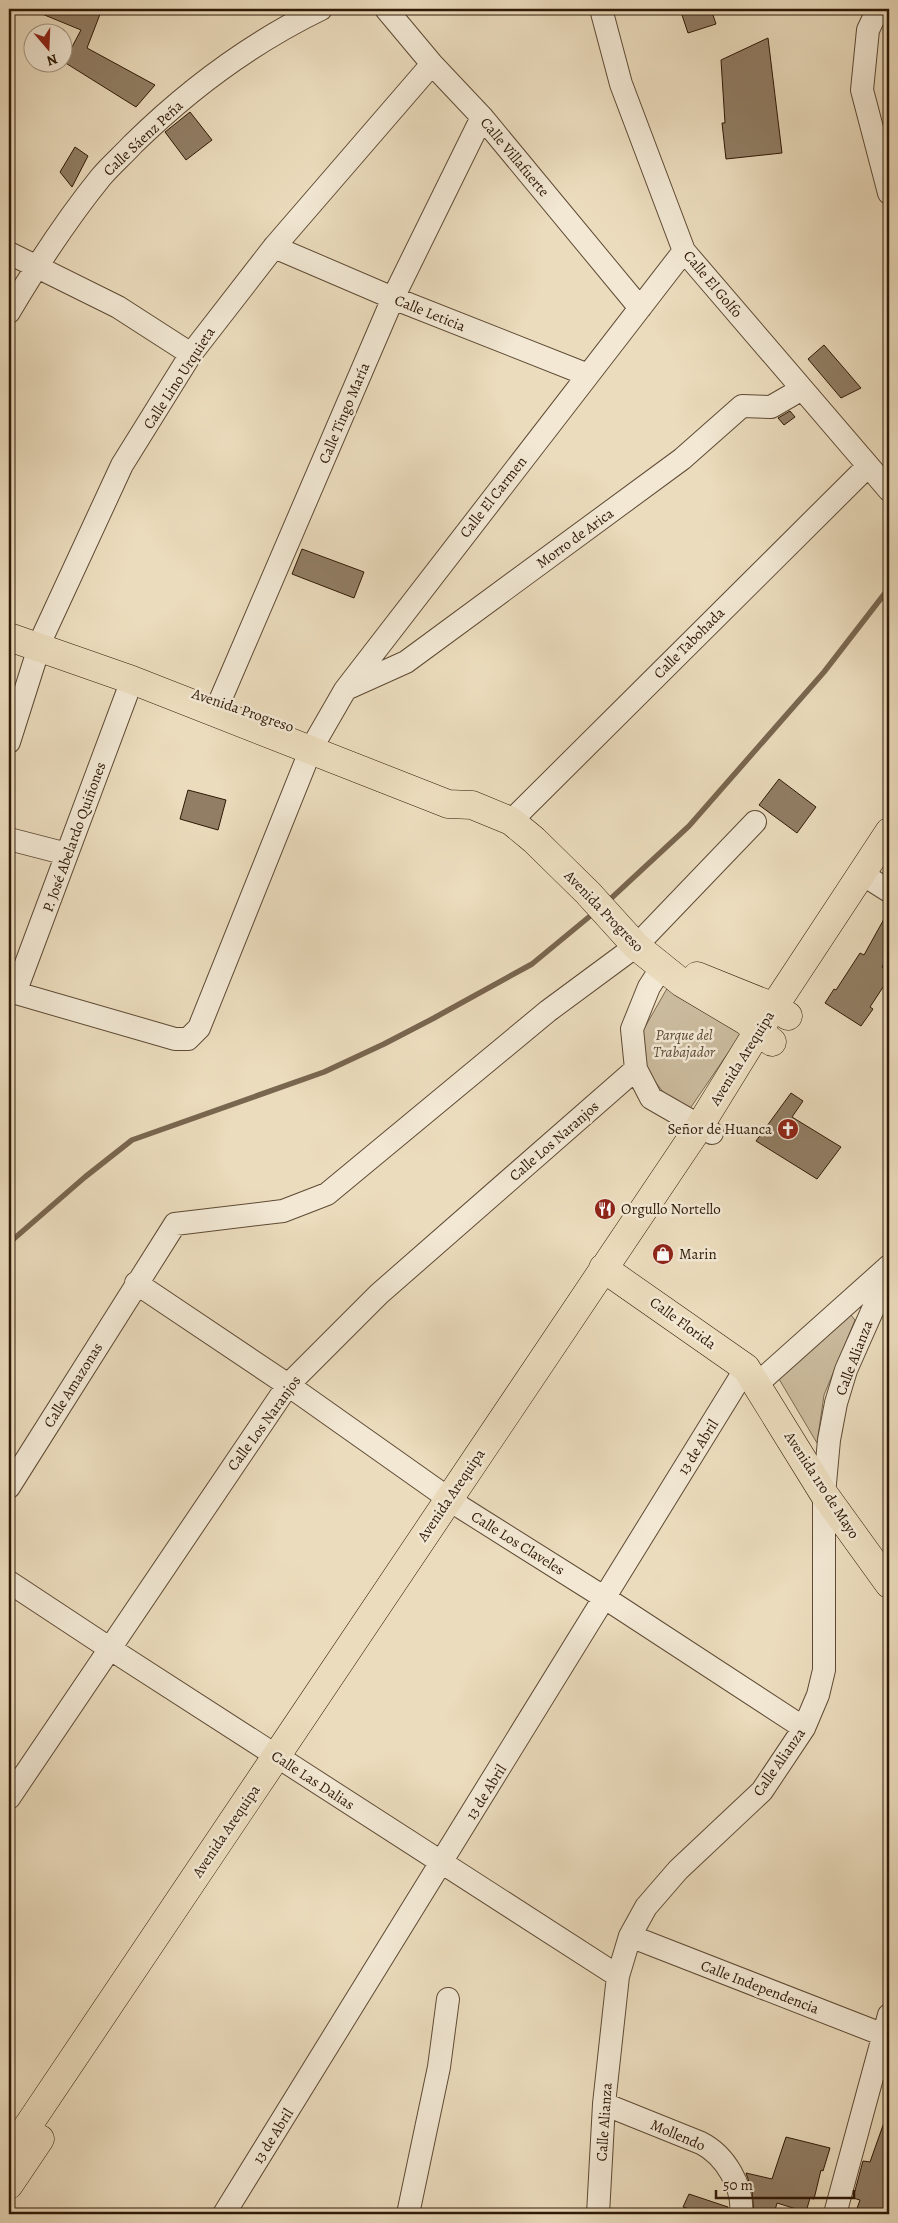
<svg xmlns="http://www.w3.org/2000/svg" width="898" height="2223" font-family="Alegreya,serif">
	<style>
		.green { fill: #cbbb9e; stroke: #7d6a52 }
		.lines { fill: none; stroke-linecap: round; stroke-linejoin: round }
		.stream { stroke: #79664f; stroke-width: 5.5 }
		.building { fill: #917e65; stroke: #2f1906 }
		.minor-casing { stroke: #5e4a34; stroke-width: 24 }
		.major-casing { stroke: #2f1906; stroke-width: 29 }
		.minor { stroke: #f2e8d4; stroke-width: 22 }
		.major { stroke: #ebdcbd; stroke-width: 28 }
		.labels { text-anchor: middle; dominant-baseline: central; stroke-width: 5; stroke-linejoin: round; paint-order: stroke }
		.street-label { font-size: 15px; fill: #2f1906; stroke: #f2e8d4 }
		.park-label { font-size: 15px; font-style: italic; fill: #5e4a34; stroke: #f2e8d4 }
		.poi-label { font-size: 15px; fill: #2f1906; stroke: #f2e8d4; text-anchor: start }
	</style>
	<rect width="100%" height="100%" fill="#ebdcbd"/>
	<filter id="stains"><feTurbulence type="fractalNoise" baseFrequency=".004" numOctaves="4"/><feColorMatrix values="0 0 0 0 .2 0 0 0 0 .09 0 0 0 0 .02 0 0 0 .5 -.17"/></filter>
	<radialGradient id="worn" r=".72"><stop offset=".6" stop-color="#630" stop-opacity="0"/><stop offset="1" stop-color="#630" stop-opacity=".3"/></radialGradient>
	<path class="green" d="M 669,985 L 743,1031 L 687,1113 L 666,1096 L 645,1068 L 637,1041 Z
		M 850,1314 L 855,1320 L 824,1395 L 817,1443 L 776,1374 Z"/>
	<g class="lines">
		<path class="stream" d="M 606,903 L 689,826 L 824,672 L 889,588
			M 9,1243 L 85,1177 L 132,1140 L 324,1072 L 384,1044 L 434,1018 L 532,964 L 595,912"/>
	</g>
	<path class="building" d="M 30,9 L 102,9 L 87,48 L 155,85 L 136,107 L 64,62 L 81,30 Z
		M 680,9 L 711,9 L 716,24 L 688,33 Z
		M 768,38 L 782,153 L 726,159 L 722,123 L 725,123 L 721,60 Z
		M 190,112 L 212,140 L 186,160 L 165,132 Z
		M 75,147 L 88,156 L 72,187 L 60,172 Z
		M 824,345 L 861,388 L 841,398 L 808,359 Z
		M 790,411 L 795,417 L 784,425 L 778,418 Z
		M 302,549 L 364,572 L 354,598 L 292,574 Z
		M 779,779 L 816,807 L 797,833 L 759,805 Z
		M 188,790 L 226,800 L 218,830 L 180,819 Z
		M 889,910 L 889,954 L 882,967 L 889,972 L 889,978 L 870,1007 L 873,1009 L 861,1026 L 825,1003 L 834,989 L 836,990 L 860,953 L 864,955 Z
		M 791,1093 L 803,1101 L 792,1117 L 841,1147 L 817,1179 L 756,1141 Z
		M 887,2114 L 889,2114 L 889,2214 L 855,2214 L 860,2200 L 853,2198 L 863,2161 L 870,2162 Z
		M 786,2137 L 830,2148 L 823,2171 L 821,2170 L 814,2199 L 810,2198 L 806,2212 L 777,2203 L 774,2214 L 754,2214 L 752,2191 L 746,2173 L 772,2179 Z
		M 689,2194 L 728,2207 L 728,2214 L 705,2214 L 683,2207 Z"/>
	<g class="lines">
		<g class="minor-casing">
			<path id="minor" d="M 386,9 L 432,64 L 482,117 L 640,308
				M 601,9 L 621,84 L 684,251 L 889,490
				M 878,9 L 868,30 L 862,90 L 889,193
				M 274,247 L 393,298 L 588,375
				M 9,253 L 118,307 L 191,354
				M 9,312 C 37,265 67,219 101,177 C 111,165 123,155 133,144 C 188,90 251,43 321,9
				M 346,689 L 406,662 L 682,459 L 742,406 L 771,407 L 802,389
				M 213,713 L 219,703 L 393,298 L 482,117
				M 9,742 L 42,638 L 122,465 L 191,354 L 274,247 L 432,64
				M 511,821 L 868,466
				M 9,839 L 67,854
				M 862,874 L 889,891
				M 662,967 L 649,987 L 632,1029 L 636,1069 L 651,1098 L 712,1133
				M 9,991 L 175,1039 L 188,1039 L 199,1028 L 311,749 L 345,690 L 684,251
				M 15,993 L 132,680
				M 136,1283 L 288,1385 L 462,1508 L 605,1598 L 804,1728
				M 757,1384 L 889,1266
				M 9,1487 L 175,1224 L 283,1211 L 327,1194 L 548,1011 L 636,946 L 755,822
				M 9,1582 L 109,1648 L 618,1976
				M 9,1798 L 288,1385 L 379,1294 L 636,1069
				M 630,1936 L 889,2037
				M 604,2104 L 701,2143 C 725,2155 744,2187 741,2214
				M 224,2214 L 746,1368
				M 408,2214 L 439,2067 L 448,1999
				M 598,2214 L 604,2104 L 618,1976 L 630,1936 L 646,1907 L 678,1870 L 762,1791 L 804,1728 L 818,1695 L 824,1670 L 824,1494 L 829,1440 L 836,1403 L 846,1370 L 889,1273
				M 835,2214 L 889,2015"/>
		</g>
		<g class="major-casing">
			<path id="major" d="M 9,637 L 132,680 L 448,804 L 472,805 L 511,821 L 534,840 L 588,893 L 636,946 L 682,983 L 746,1021 L 772,1042
				M 697,976 L 774,1007 L 788,1016
				M 603,1268 L 746,1368 L 824,1494 L 889,1584
				M 9,2154 L 699,1127 L 758,1031 L 889,832
				M 9,2185 L 40,2139"/>
		</g>
		<use href="#minor" class="minor"/>
		<use href="#major" class="major"/>
	</g>
	<defs>
		<g id="church-disc" transform="scale(1.125)"><circle r="9.5" fill="#8f2418" stroke="#f2e8d4"/><path d="M-1.2-6h2.4v3.5h3.3v2.4h-3.3V6h-2.4V-.1h-3.3v-2.4h3.3Z" fill="#fff"/></g>
		<g id="restaurant-disc" transform="scale(1.125)"><circle r="9.5" fill="#8f2418" stroke="#f2e8d4"/><path d="M-5-6h1v4h1v-4h1v4h1v-4h1v5L-1.5 .5V6h-2V.5L-5-1ZM5-6V6H3V1.5H1.5Q1.5-4 5-6Z" fill="#fff"/></g>
		<g id="shop-disc" transform="scale(1.125)"><circle r="9.5" fill="#8f2418" stroke="#f2e8d4"/><path d="M-5-2.5h2.3a2.7 3.5 0 0 1 5.4 0H5L5.5 6h-11ZM-1.5-2.5h3a1.5 2.3 0 0 0-3 0Z" fill="#fff"/></g>
	</defs>
	<g fill-rule="evenodd">
		<use href="#church-disc" x="788" y="1129"/>
		<use href="#restaurant-disc" x="605" y="1209"/>
		<use href="#shop-disc" x="663" y="1254"/>
	</g>
	<g class="labels">
		<g class="street-label">
			<text transform="translate(143 138) rotate(-43)">Calle Sáenz Peña</text>
			<text transform="translate(515 157) rotate(50)">Calle Villafuerte</text>
			<text transform="translate(713 284) rotate(50)">Calle El Golfo</text>
			<text transform="translate(430 313) rotate(22)">Calle Leticia</text>
			<text transform="translate(179 378) rotate(-57)">Calle Lino Urquieta</text>
			<text transform="translate(344 413) rotate(-67)">Calle Tingo María</text>
			<text transform="translate(493 497) rotate(-52)">Calle El Carmen</text>
			<text transform="translate(575 538) rotate(-36)">Morro de Arica</text>
			<text transform="translate(689 643) rotate(-45)">Calle Tabohada</text>
			<text transform="translate(243 710) rotate(19)">Avenida Progreso</text>
			<text transform="translate(74 837) rotate(-70)">P. José Abelardo Quiñones</text>
			<text transform="translate(604 911) rotate(46)">Avenida Progreso</text>
			<text transform="translate(742 1058) rotate(-58)">Avenida Arequipa</text>
			<text transform="translate(554 1141) rotate(-41)">Calle Los Naranjos</text>
			<text transform="translate(683 1323) rotate(36)">Calle Florida</text>
			<text transform="translate(854 1358) rotate(-69)">Calle Alianza</text>
			<text transform="translate(73 1385) rotate(-58)">Calle Amazonas</text>
			<text transform="translate(264 1423) rotate(-54)">Calle Los Naranjos</text>
			<text transform="translate(698 1447) rotate(-58)">13 de Abril</text>
			<text transform="translate(822 1485) rotate(57)">Avenida 1ro de Mayo</text>
			<text transform="translate(451 1495) rotate(-56)">Avenida Arequipa</text>
			<text transform="translate(518 1543) rotate(32)">Calle Los Claveles</text>
			<text transform="translate(779 1762) rotate(-55)">Calle Alianza</text>
			<text transform="translate(313 1780) rotate(33)">Calle Las Dalias</text>
			<text transform="translate(486 1792) rotate(-58)">13 de Abril</text>
			<text transform="translate(226 1831) rotate(-56)">Avenida Arequipa</text>
			<text transform="translate(760 1987) rotate(21)">Calle Independencia</text>
			<text transform="translate(604 2122) rotate(-86)">Calle Alianza</text>
			<text transform="translate(678 2135) rotate(23)">Mollendo</text>
			<text transform="translate(273 2136) rotate(-58)">13 de Abril</text>
		</g>
		<g class="park-label">
			<text x="684" y="1035">Parque del<tspan x="684" dy="17">Trabajador</tspan></text>
		</g>
		<g class="poi-label">
			<text x="772" y="1129" text-anchor="end">Señor de Huanca</text>
			<text x="621" y="1209">Orgullo Nortello</text>
			<text x="679" y="1254">Marin</text>
		</g>
	</g>
	<rect width="898" height="2223" fill="none" stroke="#ebdcbd" stroke-width="30"/>
	<rect x="10" y="10" width="878" height="2203" fill="none" stroke="#2f1906" stroke-width="2.5"/>
	<rect x="15" y="15" width="868" height="2193" fill="none" stroke="#2f1906"/>
	<g transform="translate(48 48) rotate(161)"><circle r="24" fill="#f2e8d4" stroke="#a49582"/>
	<path d="M0-4L9 19L0 12L-9 19Z" fill="#8f2418"/>
	<text y="-8" font-size="14" font-weight="bold" text-anchor="middle" fill="#2f1906">N</text>
	</g>
	<path d="M716 2190v8h138v-8" fill="none" stroke="#2f1906" stroke-width="2.5"/>
	<text x="723" y="2190" font-size="15" fill="#2f1906" stroke="#f2e8d4" stroke-width="4" paint-order="stroke">50 m</text>
	<rect width="100%" height="100%" filter="url(#stains)"/>
	<rect width="100%" height="100%" fill="url(#worn)"/>
</svg>
